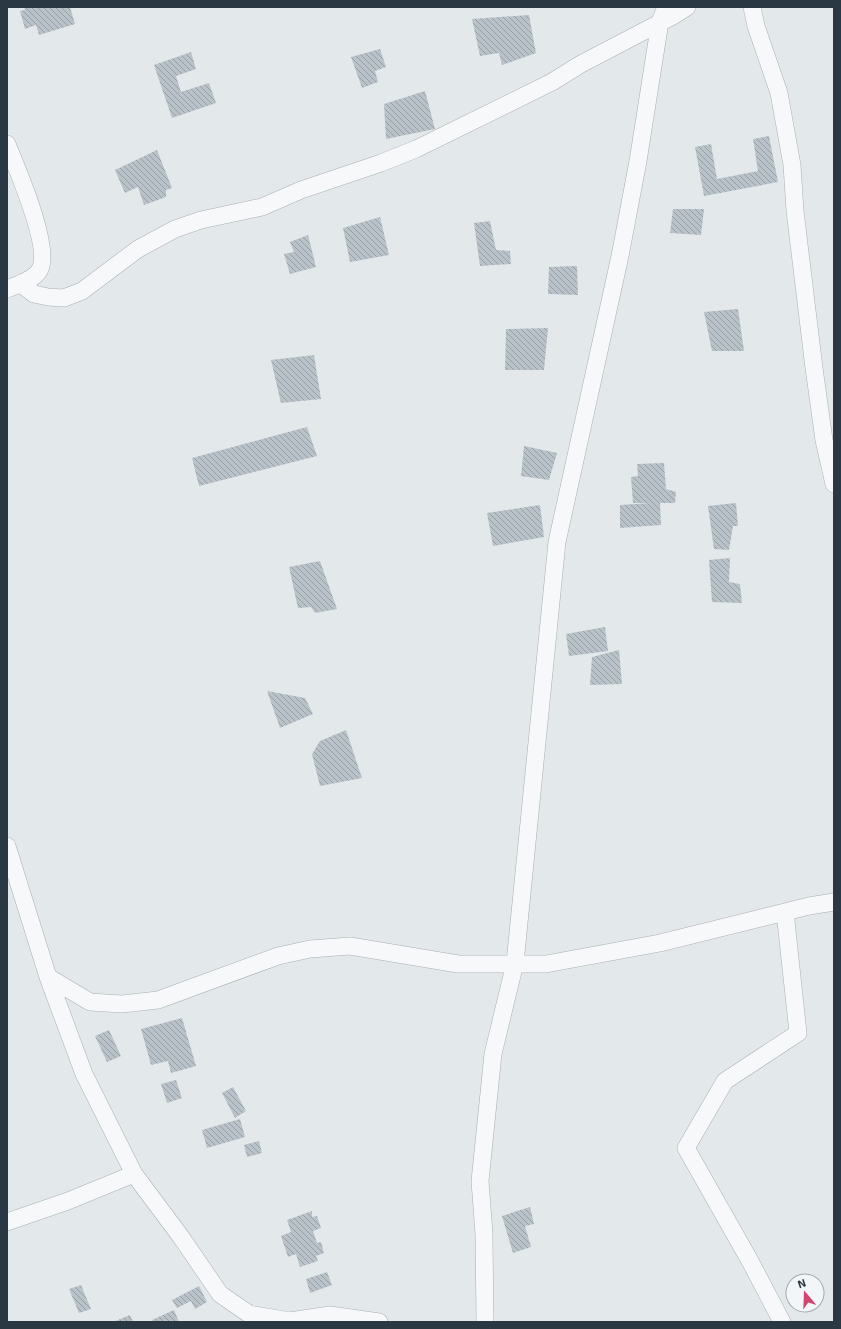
<svg xmlns="http://www.w3.org/2000/svg" width="841" height="1329" font-family="'Exo 2',sans-serif">
	<style>
		.building { fill: url(#building-back-hatch) }
		.lines { fill: none; stroke-linecap: round; stroke-linejoin: round }
		.minor-casing { stroke: #a8b0b6; stroke-width: 18 }
		.minor { stroke: #f6f8f9; stroke-width: 17 }
	</style>
	<defs>
		<pattern id="building-back-hatch" width="6" height="6" patternUnits="userSpaceOnUse"><rect width="6" height="6" fill="#bac2c9"/><path d="M-1 5l2 2M0 0l6 6M5-1l2 2" fill="none" stroke="#979fa5"/></pattern>
	</defs>
	<rect width="100%" height="100%" fill="#e3e8eb"/>
	<path class="building" d="M 24,7 L 70,7 L 75,24 L 39,35 L 36,25 L 25,29 L 20,11 L 25,10 Z
		M 529,15 L 536,53 L 502,65 L 499,53 L 480,56 L 472,19 Z
		M 380,49 L 386,67 L 375,71 L 378,82 L 362,88 L 351,57 Z
		M 191,52 L 196,69 L 176,76 L 181,92 L 209,83 L 216,103 L 172,118 L 154,65 Z
		M 425,91 L 435,129 L 386,139 L 384,104 Z
		M 769,136 L 778,182 L 704,196 L 695,147 L 711,144 L 717,179 L 758,171 L 753,139 Z
		M 157,150 L 172,188 L 166,190 L 166,197 L 144,205 L 138,187 L 125,193 L 115,170 Z
		M 673,209 L 704,209 L 701,235 L 670,233 Z
		M 380,217 L 389,255 L 350,262 L 343,228 Z
		M 490,221 L 496,250 L 510,251 L 511,264 L 480,266 L 474,223 Z
		M 308,235 L 316,267 L 290,274 L 284,254 L 294,252 L 290,242 Z
		M 577,266 L 578,295 L 548,294 L 549,267 Z
		M 738,309 L 744,351 L 712,351 L 704,312 Z
		M 548,328 L 544,370 L 505,370 L 506,329 Z
		M 314,355 L 321,399 L 281,403 L 271,360 Z
		M 307,427 L 317,456 L 199,486 L 192,458 Z
		M 524,446 L 557,453 L 549,480 L 521,476 Z
		M 664,463 L 666,489 L 676,492 L 675,503 L 660,503 L 661,525 L 620,528 L 620,505 L 651,503 L 633,503 L 631,477 L 638,476 L 637,464 Z
		M 736,503 L 738,526 L 733,526 L 729,550 L 714,549 L 708,506 Z
		M 540,505 L 544,537 L 493,546 L 487,513 Z
		M 730,558 L 729,582 L 740,584 L 742,603 L 712,602 L 709,560 Z
		M 320,561 L 337,609 L 315,613 L 311,607 L 298,608 L 289,567 Z
		M 605,627 L 608,651 L 569,656 L 566,634 Z
		M 619,650 L 622,684 L 590,685 L 592,657 Z
		M 267,691 L 305,698 L 313,714 L 280,728 Z
		M 346,730 L 362,778 L 320,786 L 312,754 L 320,741 Z
		M 182,1018 L 196,1066 L 171,1073 L 168,1061 L 151,1065 L 141,1029 Z
		M 109,1030 L 121,1056 L 107,1062 L 95,1036 Z
		M 176,1080 L 182,1098 L 167,1103 L 161,1084 Z
		M 233,1087 L 246,1111 L 235,1118 L 222,1093 Z
		M 240,1119 L 245,1137 L 207,1148 L 202,1130 Z
		M 259,1141 L 262,1153 L 247,1157 L 244,1145 Z
		M 530,1207 L 534,1224 L 525,1226 L 531,1247 L 513,1253 L 502,1216 Z
		M 312,1211 L 312,1217 L 317,1216 L 321,1228 L 313,1231 L 317,1243 L 321,1242 L 324,1253 L 316,1256 L 318,1261 L 300,1267 L 296,1254 L 288,1257 L 281,1236 L 291,1232 L 287,1220 Z
		M 327,1272 L 332,1285 L 310,1293 L 306,1279 Z
		M 81,1285 L 91,1309 L 79,1313 L 69,1289 Z
		M 199,1286 L 207,1302 L 195,1309 L 191,1301 L 177,1308 L 172,1300 Z
		M 174,1310 L 179,1322 L 153,1322 L 152,1320 Z
		M 130,1315 L 133,1322 L 113,1322 Z"/>
	<g class="lines">
		<g class="minor-casing">
			<path id="minor" d="M 752,7 L 756,26 L 779,93 L 792,165 L 795,211 L 814,368 L 824,440 L 834,484
				M 7,144 C 16,166 53,251 39,271 C 33,280 17,285 7,289
				M 21,284 L 34,294 L 48,297 L 64,298 L 82,291 L 138,249 L 175,229 L 201,220 L 262,207 L 301,190 L 381,163 L 416,149 L 552,82 L 581,64 L 671,17 L 687,7
				M 7,846 L 48,977 L 84,1074 L 134,1174 L 181,1237 L 220,1294 L 249,1314 L 290,1321 L 330,1315 L 379,1322
				M 48,977 L 90,1002 L 122,1004 L 158,1000 L 278,956 L 310,949 L 350,946 L 458,964 L 546,964 L 660,943 L 809,906 L 834,902
				M 7,1222 L 68,1201 L 134,1174
				M 485,1322 L 484,1234 L 480,1181 L 493,1054 L 515,963 L 557,542 L 620,256 L 638,161 L 660,22 L 666,7
				M 782,1322 L 750,1261 L 686,1148 L 725,1081 L 798,1033 L 785,912"/>
		</g>
		<use href="#minor" class="minor"/>
	</g>
	<rect width="841" height="1329" fill="none" stroke="#2a3844" stroke-width="16"/>
	<g transform="translate(805 1293) rotate(341)"><circle r="19" fill="#f3f6f9" stroke="#a3aab1"/>
	<path d="M0-3L7 15L0 10L-7 15Z" fill="#d34571"/>
	<text y="-6" font-size="11" font-weight="bold" text-anchor="middle" fill="#2a3844">N</text>
	</g>
</svg>
